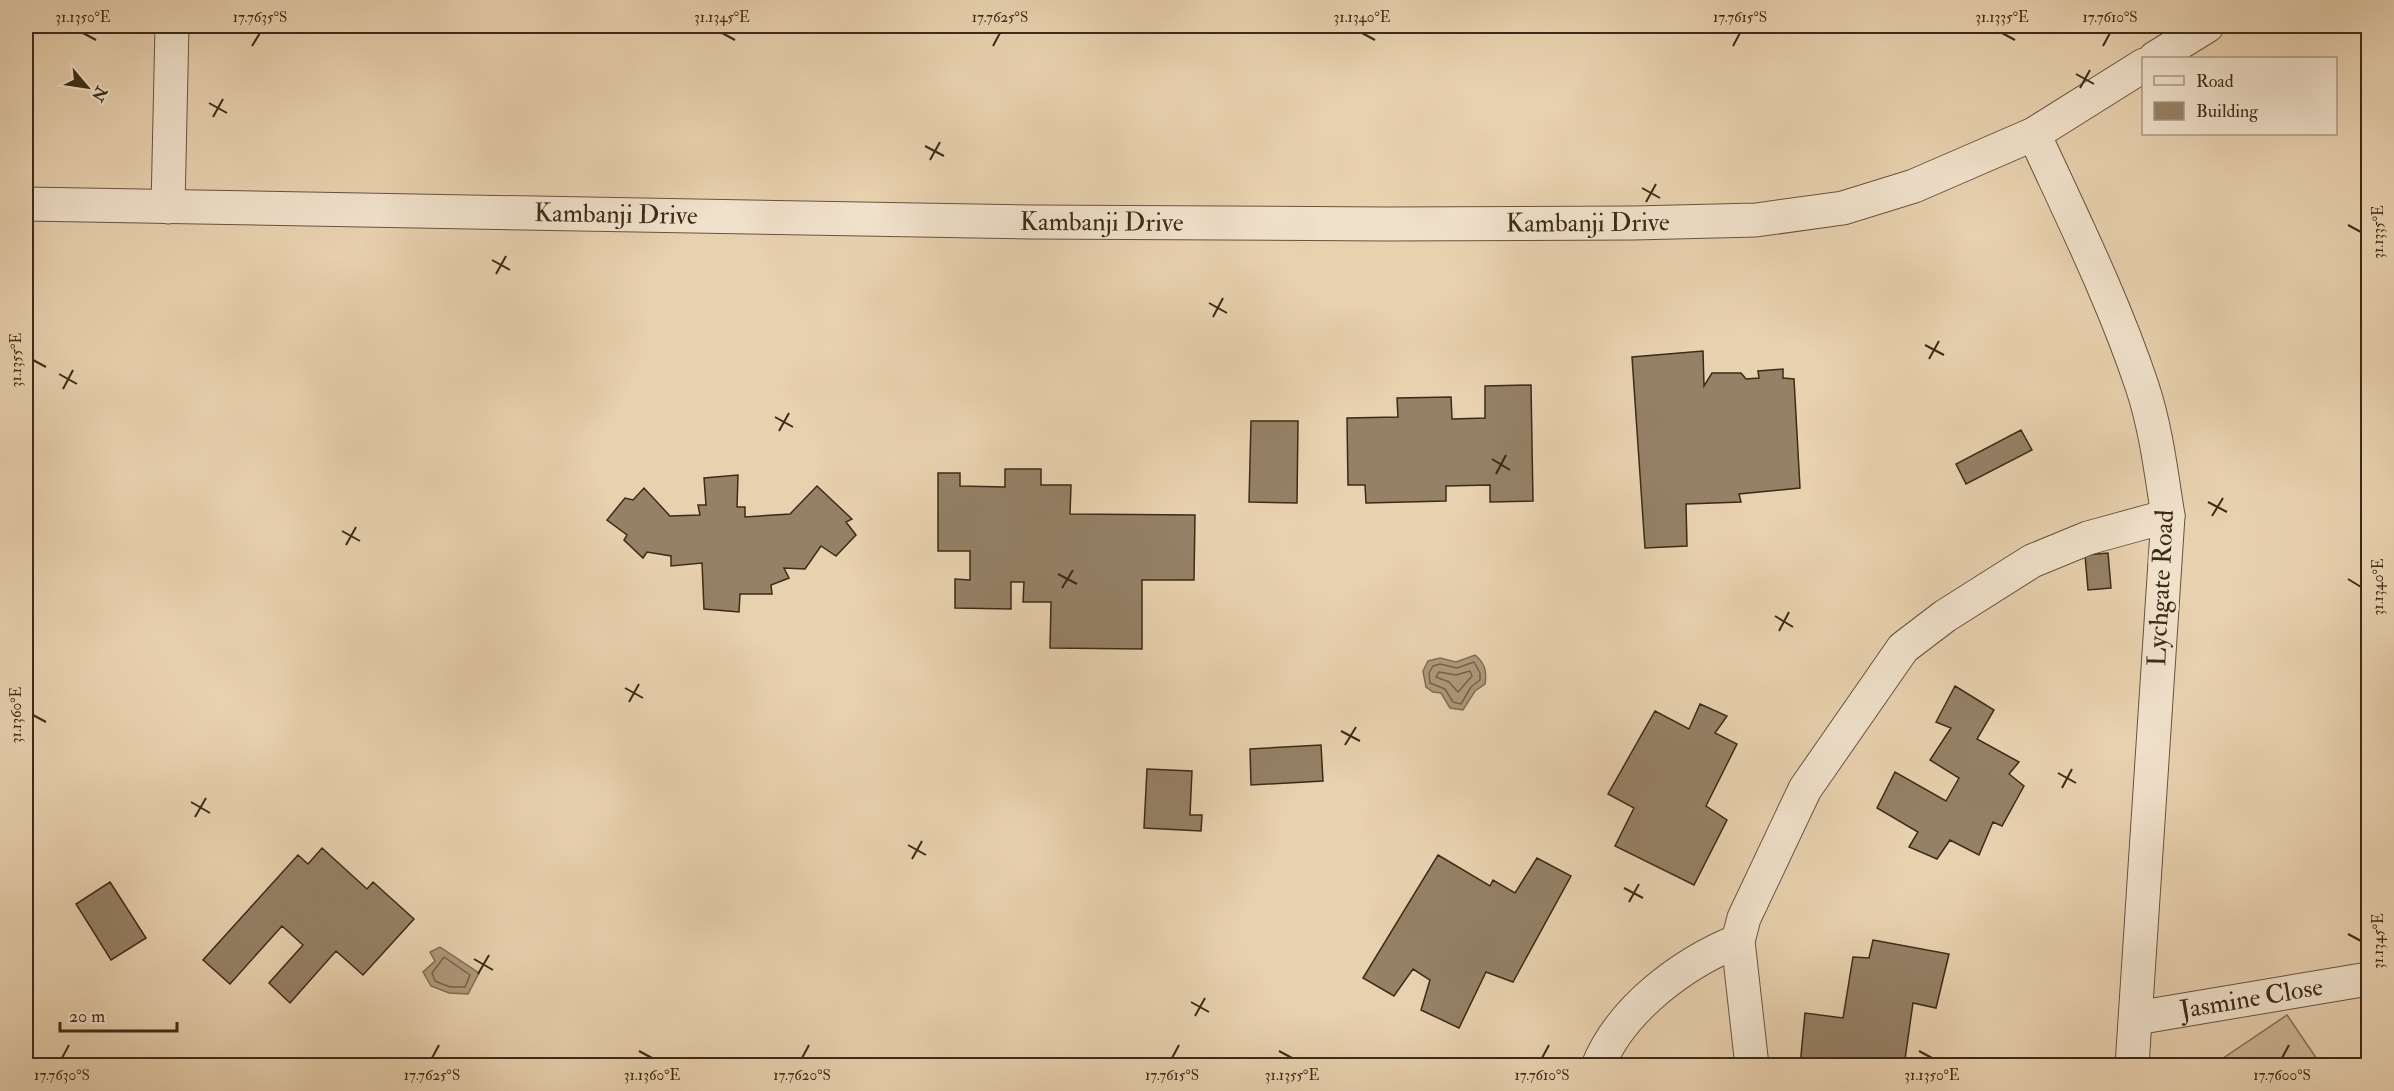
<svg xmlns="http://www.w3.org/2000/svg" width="2394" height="1091" font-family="'IM FELL Double Pica',serif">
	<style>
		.garden { fill: #cbb595; stroke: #847056; stroke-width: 1.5 }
		.water { fill: #ae997b; stroke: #806d53; stroke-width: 1.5 }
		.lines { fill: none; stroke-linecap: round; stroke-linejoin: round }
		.shore { stroke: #756249; stroke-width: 1.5 }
		.building { fill: #958166; stroke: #3c2b17; stroke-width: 1.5 }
		.minor-casing { stroke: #67543d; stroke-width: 35 }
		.minor { stroke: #f0e1cb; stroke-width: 33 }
		.ticks { fill: none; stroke: #3c2b17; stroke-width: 2 }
		.labels { text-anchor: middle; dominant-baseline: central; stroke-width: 6; stroke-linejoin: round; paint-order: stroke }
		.street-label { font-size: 26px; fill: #3c2b17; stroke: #f0e1cb }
		.neatline { fill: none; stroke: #3c2b17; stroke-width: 2 }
		.ticks-label { font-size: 15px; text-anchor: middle; fill: #3c2b17 }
	</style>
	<rect width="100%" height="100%" fill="#e8d1af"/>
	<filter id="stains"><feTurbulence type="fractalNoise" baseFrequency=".00333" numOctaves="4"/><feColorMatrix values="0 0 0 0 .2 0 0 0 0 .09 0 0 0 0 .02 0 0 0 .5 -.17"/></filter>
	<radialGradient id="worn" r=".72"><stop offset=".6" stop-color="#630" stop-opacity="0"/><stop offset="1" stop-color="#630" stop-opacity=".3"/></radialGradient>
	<path class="garden" d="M 2287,1015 L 2321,1065 L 2213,1065 Z"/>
	<path class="water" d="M 1475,655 C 1485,663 1487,672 1485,684 L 1475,691 L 1463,710 L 1450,708 L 1441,693 L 1433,692 L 1426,687 L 1423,671 L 1428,661 L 1440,658 L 1456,662 Z
		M 440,947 L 479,973 L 468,994 L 449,993 L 431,986 L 423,972 L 435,961 L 430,952 Z"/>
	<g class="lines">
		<path class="shore" d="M 1474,662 L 1480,673 L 1480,680 L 1471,687 L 1461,704 L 1453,702 L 1445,689 L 1430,683 L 1429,673 L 1433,666 L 1440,664 L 1457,668 Z
			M 1470,671 L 1472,676 L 1458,692 L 1449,682 L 1436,677 L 1439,672 L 1456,675 Z
			M 444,957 L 470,975 L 465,987 L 450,987 L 435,981 L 432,973 Z"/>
	</g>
	<path class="building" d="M 1703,351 L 1704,386 L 1712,373 L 1741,373 L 1746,379 L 1759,378 L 1758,371 L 1783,369 L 1783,378 L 1794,379 L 1800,488 L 1739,494 L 1741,502 L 1686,504 L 1687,546 L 1645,548 L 1632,357 Z
		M 1531,385 L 1533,501 L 1490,502 L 1490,485 L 1446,486 L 1446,501 L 1366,503 L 1365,485 L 1348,485 L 1347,418 L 1398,417 L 1397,398 L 1451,397 L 1452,419 L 1485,418 L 1485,386 Z
		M 1251,421 L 1298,421 L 1297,503 L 1249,502 Z
		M 2021,430 L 2032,450 L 1966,484 L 1956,464 Z
		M 1005,469 L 1041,469 L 1041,485 L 1071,485 L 1070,514 L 1195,515 L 1194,580 L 1142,580 L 1142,649 L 1050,648 L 1051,602 L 1023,602 L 1024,582 L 1011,582 L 1011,609 L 955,608 L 955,579 L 970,580 L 970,551 L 938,551 L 938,473 L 960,473 L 960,486 L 1005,487 Z
		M 738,475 L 737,507 L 745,507 L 745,517 L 790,514 L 817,486 L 852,519 L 846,522 L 856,535 L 836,556 L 821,546 L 805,569 L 784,568 L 789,578 L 771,585 L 772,594 L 740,594 L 739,612 L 704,609 L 702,563 L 671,566 L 671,556 L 647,552 L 643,558 L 624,540 L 627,535 L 607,520 L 625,498 L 633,500 L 644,488 L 670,516 L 700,515 L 698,505 L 706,505 L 704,478 Z
		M 2108,553 L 2111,588 L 2088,590 L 2085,555 Z
		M 1955,686 L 1994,710 L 1977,739 L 2019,762 L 2009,774 L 2024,786 L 2002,826 L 1993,822 L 1979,855 L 1950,840 L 1937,859 L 1909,847 L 1918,832 L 1877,808 L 1895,772 L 1946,801 L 1959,778 L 1930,760 L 1951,728 L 1936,722 Z
		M 1700,704 L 1727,716 L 1715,733 L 1737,744 L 1706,806 L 1727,820 L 1694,885 L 1615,846 L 1634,808 L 1608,794 L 1655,711 L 1689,729 Z
		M 1321,745 L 1323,781 L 1251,785 L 1250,749 Z
		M 1147,769 L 1192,771 L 1190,815 L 1202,815 L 1201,831 L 1144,828 Z
		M 322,848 L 367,889 L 373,882 L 414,919 L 363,975 L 336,951 L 290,1003 L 269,983 L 303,945 L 282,926 L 230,984 L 203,960 L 298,855 L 308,864 Z
		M 1438,855 L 1490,886 L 1493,880 L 1515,893 L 1537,858 L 1571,876 L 1513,982 L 1486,972 L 1459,1028 L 1421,1010 L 1430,980 L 1413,969 L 1394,996 L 1363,978 Z
		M 110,882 L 146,938 L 111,960 L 76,904 Z
		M 1873,940 L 1949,954 L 1936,1008 L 1913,1003 L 1904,1066 L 1800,1066 L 1805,1013 L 1843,1018 L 1853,957 L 1869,958 Z"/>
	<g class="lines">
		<g class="minor-casing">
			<g id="minor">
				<path d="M 2155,58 L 2207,26"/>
				<path d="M 2034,134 C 2072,217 2113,299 2142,386 C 2156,428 2161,472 2168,516 L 2132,1066"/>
				<path id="s1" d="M 26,204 L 1032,222 L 1386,224 L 1634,223 L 1756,220 L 1843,208 L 1914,186 L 2034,134 L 2144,65"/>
				<path d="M 168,207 L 172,26"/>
				<path id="s2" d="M 2136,1018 L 2368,979"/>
				<path d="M 1598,1066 C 1621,1009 1683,963 1738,941"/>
				<path d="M 1752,1066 L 1738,941 L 1744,918 L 1805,789 L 1903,648 L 1945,616 L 2032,561 L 2088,538 L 2168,516"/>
			</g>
		</g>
		<use href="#minor" class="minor"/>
	</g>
	<path class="ticks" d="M 83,33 L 96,40M 722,33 L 735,40M 1362,33 L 1375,40M 2002,33 L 2015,40M 252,46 L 260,33M 993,46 L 1000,33M 1733,46 L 1740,33M 2103,46 L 2110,33M 2076,74 L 2094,84M 2080,88 L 2090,70M 209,103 L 227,113M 213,117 L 223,99M 925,146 L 944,156M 930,160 L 940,142M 1642,188 L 1660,198M 1646,202 L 1656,184M 2348,225 L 2361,232M 492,260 L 510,270M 496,274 L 506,256M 1209,303 L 1227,313M 1213,317 L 1223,298M 1925,345 L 1944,355M 1929,359 L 1939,341M 33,360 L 46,367M 59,374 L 77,384M 63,389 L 73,370M 775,417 L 793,427M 779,431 L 789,413M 1492,459 L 1510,470M 1496,474 L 1506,455M 2208,502 L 2227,512M 2212,516 L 2223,498M 342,531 L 360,541M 346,545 L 356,527M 1058,574 L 1077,584M 2348,579 L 2361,587M 1062,588 L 1073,570M 1775,616 L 1793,627M 1779,631 L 1789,612M 625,688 L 643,698M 629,702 L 639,684M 33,715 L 46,722M 1341,731 L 1360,741M 1345,745 L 1356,727M 2058,773 L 2076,783M 2062,788 L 2072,769M 191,802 L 210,813M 195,817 L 206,798M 908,845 L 926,855M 912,859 L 922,841M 1624,888 L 1643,898M 1629,902 L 1639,884M 2348,934 L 2361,941M 474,959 L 493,970M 478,974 L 489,955M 1191,1002 L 1209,1012M 1195,1016 L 1205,998M 639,1051 L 652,1058M 1279,1051 L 1292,1058M 1919,1051 L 1932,1058M 62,1058 L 69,1045M 432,1058 L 439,1045M 802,1058 L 809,1045M 1172,1058 L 1179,1045M 1542,1058 L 1549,1045M 2282,1058 L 2289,1045"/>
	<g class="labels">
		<g class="street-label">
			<text stroke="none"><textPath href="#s1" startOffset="590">Kambanji Drive</textPath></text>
			<text stroke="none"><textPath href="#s1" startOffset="1076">Kambanji Drive</textPath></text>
			<text stroke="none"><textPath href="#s1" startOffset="1562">Kambanji Drive</textPath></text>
			<text transform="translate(2161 588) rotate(-87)">Lychgate Road</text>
			<text stroke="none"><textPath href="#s2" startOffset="117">Jasmine Close</textPath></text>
		</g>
	</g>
	<rect width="2394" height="1091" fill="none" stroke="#e8d1af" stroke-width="66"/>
	<rect x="2142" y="57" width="195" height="78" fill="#f0e1cb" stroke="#a89883" stroke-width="1.5"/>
	<rect x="2154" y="76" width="30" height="9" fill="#f0e1cb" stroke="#a89883" stroke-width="1.5"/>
	<text x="2196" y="87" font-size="18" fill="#3c2b17">Road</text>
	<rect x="2154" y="102" width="30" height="18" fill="#958166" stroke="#a89883" stroke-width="1.5"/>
	<text x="2196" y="117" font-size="18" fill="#3c2b17">Building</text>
	<g transform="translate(87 87) rotate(119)" stroke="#f0e1cb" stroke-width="4.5" paint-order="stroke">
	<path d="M0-4.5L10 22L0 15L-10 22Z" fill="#3c2b17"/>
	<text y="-9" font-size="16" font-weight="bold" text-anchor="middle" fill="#3c2b17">N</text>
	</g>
	<path d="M60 1022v9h117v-9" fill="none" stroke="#3c2b17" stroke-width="3"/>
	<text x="69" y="1022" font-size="18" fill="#3c2b17" stroke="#f0e1cb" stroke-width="4.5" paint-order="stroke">20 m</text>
	<rect x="33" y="33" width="2328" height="1025" class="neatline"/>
	<g class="ticks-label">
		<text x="83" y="22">31.1350°E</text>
		<text x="260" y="22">17.7635°S</text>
		<text x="722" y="22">31.1345°E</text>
		<text x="1000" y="22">17.7625°S</text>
		<text x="1362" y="22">31.1340°E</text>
		<text x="1740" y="22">17.7615°S</text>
		<text x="2002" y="22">31.1335°E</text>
		<text x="2110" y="22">17.7610°S</text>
		<text transform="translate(2378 232) rotate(-90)" y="5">31.1335°E</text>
		<text transform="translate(16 360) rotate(-90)" y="5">31.1355°E</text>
		<text transform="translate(2378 587) rotate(-90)" y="5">31.1340°E</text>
		<text transform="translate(16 715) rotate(-90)" y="5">31.1360°E</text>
		<text transform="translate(2378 941) rotate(-90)" y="5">31.1345°E</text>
		<text x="62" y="1080">17.7630°S</text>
		<text x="432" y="1080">17.7625°S</text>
		<text x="652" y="1080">31.1360°E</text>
		<text x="802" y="1080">17.7620°S</text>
		<text x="1172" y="1080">17.7615°S</text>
		<text x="1292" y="1080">31.1355°E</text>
		<text x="1542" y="1080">17.7610°S</text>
		<text x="1932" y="1080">31.1350°E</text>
		<text x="2282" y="1080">17.7600°S</text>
	</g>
	<rect width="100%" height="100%" filter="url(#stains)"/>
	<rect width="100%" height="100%" fill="url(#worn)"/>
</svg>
